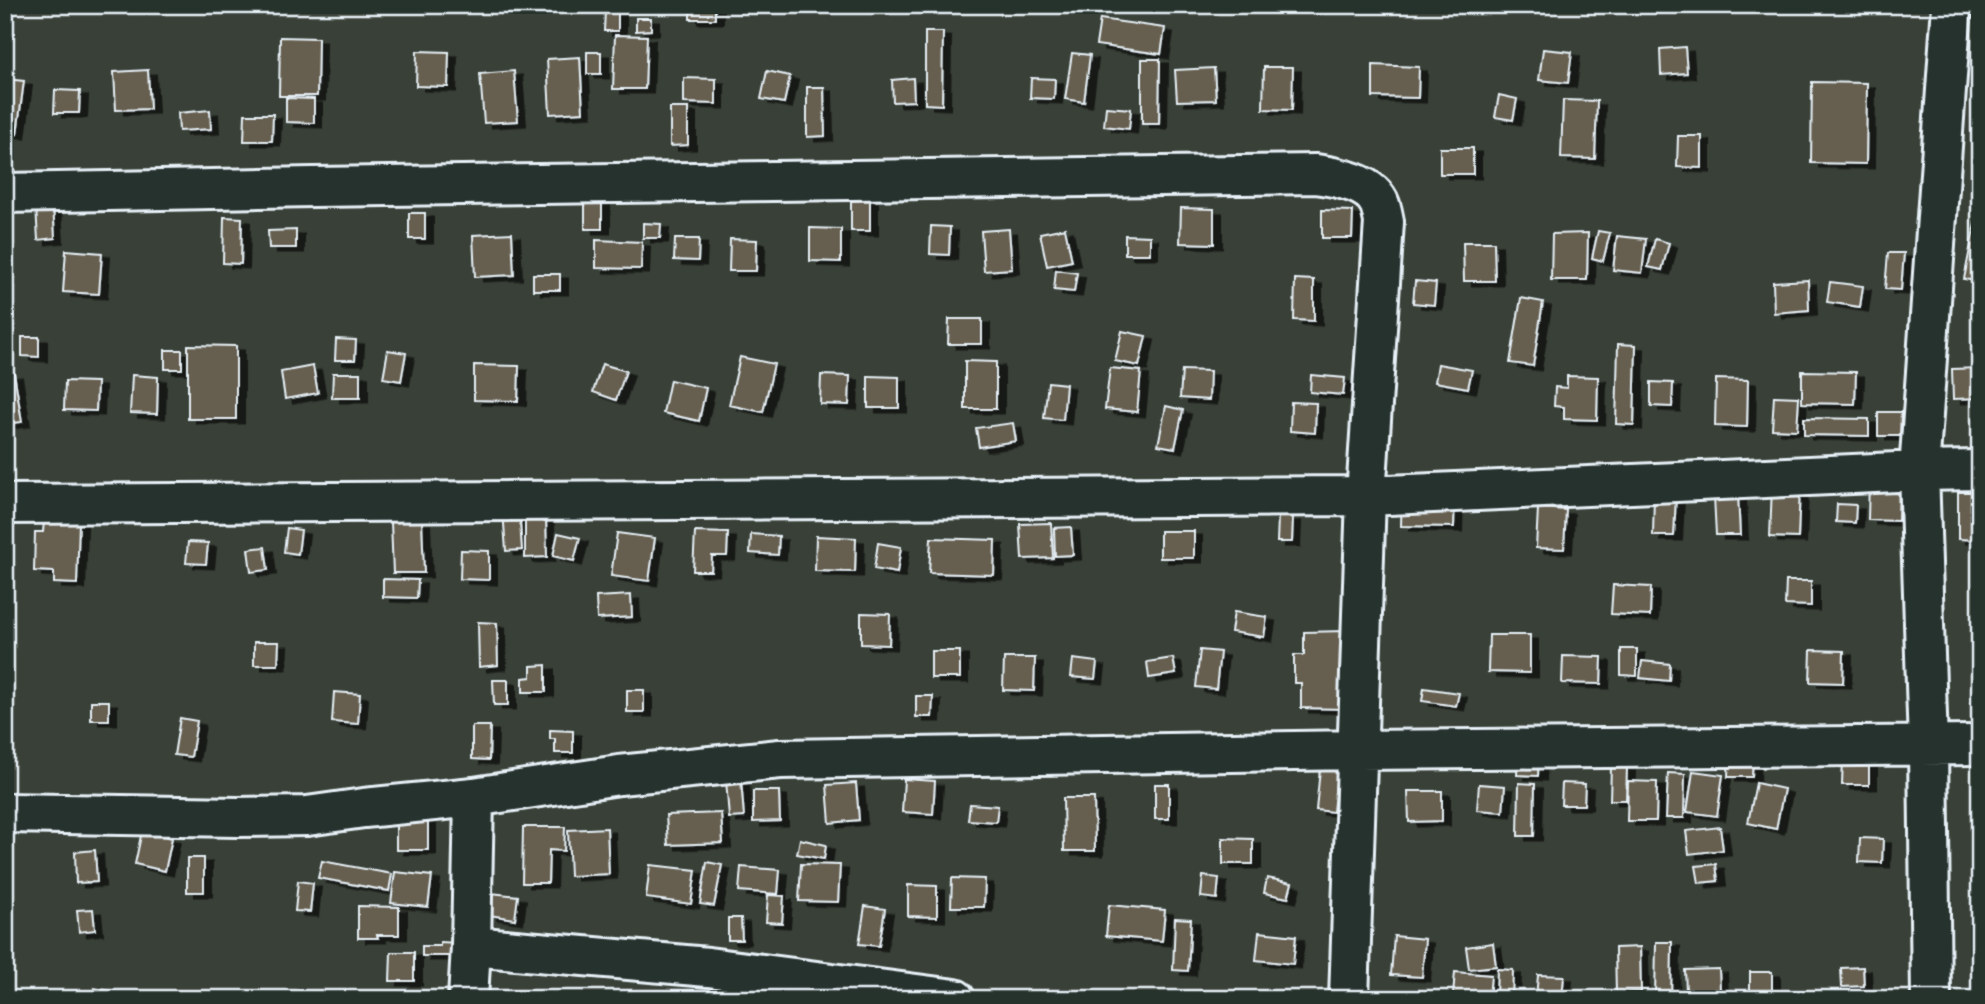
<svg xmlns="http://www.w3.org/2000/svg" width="1985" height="1004" font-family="Caveat,sans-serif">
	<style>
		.building { fill: #665f4f; stroke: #e8f1f8; stroke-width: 2; filter: url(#shadow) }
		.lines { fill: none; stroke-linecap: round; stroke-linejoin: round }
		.minor-casing { stroke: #e8f1f8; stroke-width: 44 }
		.minor { stroke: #26332d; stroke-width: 38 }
	</style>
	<defs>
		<filter id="shadow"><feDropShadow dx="8" dy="4.5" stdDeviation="0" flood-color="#0009"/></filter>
	</defs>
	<rect width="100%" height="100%" fill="#394037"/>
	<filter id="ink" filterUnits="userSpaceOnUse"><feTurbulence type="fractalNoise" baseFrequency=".0143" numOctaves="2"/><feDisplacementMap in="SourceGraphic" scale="14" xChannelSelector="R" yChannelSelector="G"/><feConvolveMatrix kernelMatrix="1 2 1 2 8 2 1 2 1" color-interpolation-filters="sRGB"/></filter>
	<g filter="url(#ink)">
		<path class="building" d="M 690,5 L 715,5 L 715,19 L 690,19 Z
			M 605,11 L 618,11 L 618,31 L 604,31 Z
			M 636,18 L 651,18 L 651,30 L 636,31 Z
			M 1100,19 L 1165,28 L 1161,54 L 1096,45 Z
			M 925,32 L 943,32 L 942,105 L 925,104 Z
			M 615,35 L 647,36 L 645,89 L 613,89 Z
			M 280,37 L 318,38 L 317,96 L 279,96 Z
			M 1685,47 L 1687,73 L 1661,75 L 1660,49 Z
			M 1543,49 L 1572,52 L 1568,83 L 1539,80 Z
			M 417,51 L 449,52 L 448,87 L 416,86 Z
			M 587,52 L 601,52 L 601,74 L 587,74 Z
			M 1072,53 L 1090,55 L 1084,102 L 1065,99 Z
			M 580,57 L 583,112 L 550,114 L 547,59 Z
			M 1142,59 L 1160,59 L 1159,124 L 1142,124 Z
			M 1373,65 L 1419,67 L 1418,98 L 1373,97 Z
			M 1264,67 L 1293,67 L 1292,110 L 1263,109 Z
			M 1214,68 L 1216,100 L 1177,101 L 1175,70 Z
			M 148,70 L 150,109 L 116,110 L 114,72 Z
			M 514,71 L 518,121 L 484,123 L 480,74 Z
			M 767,71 L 790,76 L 784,103 L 761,99 Z
			M 684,78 L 716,79 L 716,104 L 684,103 Z
			M 913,78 L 914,101 L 893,102 L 892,80 Z
			M 1031,78 L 1055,79 L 1054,99 L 1030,98 Z
			M 5,79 L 24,81 L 17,134 L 5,132 Z
			M 1812,82 L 1867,83 L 1866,164 L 1811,163 Z
			M 807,87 L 824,87 L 825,136 L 807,137 Z
			M 55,90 L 80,91 L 79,113 L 54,113 Z
			M 1499,95 L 1517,99 L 1513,120 L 1495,117 Z
			M 286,98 L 314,99 L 314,123 L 286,122 Z
			M 1563,100 L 1597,101 L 1595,159 L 1561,158 Z
			M 1106,107 L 1131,109 L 1129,129 L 1104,126 Z
			M 670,108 L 688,108 L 688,145 L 670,146 Z
			M 210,110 L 211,129 L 179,131 L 178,113 Z
			M 245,114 L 273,114 L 272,141 L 244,141 Z
			M 1678,136 L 1702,136 L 1702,168 L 1677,167 Z
			M 1440,148 L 1473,148 L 1473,174 L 1440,174 Z
			M 851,199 L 870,199 L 870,231 L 851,231 Z
			M 585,200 L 602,200 L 602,229 L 585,229 Z
			M 53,205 L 55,238 L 38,240 L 36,206 Z
			M 1181,208 L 1214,209 L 1214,244 L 1180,243 Z
			M 1322,210 L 1353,211 L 1352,238 L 1322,238 Z
			M 409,213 L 425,213 L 425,239 L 409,239 Z
			M 1977,214 L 1980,214 L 1980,282 L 1964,279 Z
			M 224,217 L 242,218 L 241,264 L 223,263 Z
			M 643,223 L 661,224 L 660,238 L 643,238 Z
			M 931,226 L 950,227 L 949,255 L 930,254 Z
			M 810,228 L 841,229 L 841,262 L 810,261 Z
			M 1065,228 L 1072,261 L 1047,266 L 1040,233 Z
			M 1009,229 L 1012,269 L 984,271 L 981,231 Z
			M 296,230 L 296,248 L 269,248 L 268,231 Z
			M 1598,231 L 1610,233 L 1603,261 L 1592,258 Z
			M 512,233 L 514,275 L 475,277 L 473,235 Z
			M 1588,233 L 1587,280 L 1551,280 L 1552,234 Z
			M 1125,235 L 1150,236 L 1150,254 L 1125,254 Z
			M 1617,236 L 1646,239 L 1642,273 L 1613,270 Z
			M 675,239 L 699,239 L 698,261 L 674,260 Z
			M 730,239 L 757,240 L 756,271 L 729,271 Z
			M 1655,239 L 1669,243 L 1662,270 L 1648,267 Z
			M 596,240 L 642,242 L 641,269 L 596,268 Z
			M 1463,242 L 1494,242 L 1495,281 L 1464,281 Z
			M 66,250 L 102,253 L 99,294 L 63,292 Z
			M 1888,253 L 1904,253 L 1901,290 L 1885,289 Z
			M 1056,270 L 1077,273 L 1074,292 L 1054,290 Z
			M 533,274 L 560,274 L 560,290 L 533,290 Z
			M 1295,279 L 1314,280 L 1314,321 L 1294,320 Z
			M 1808,280 L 1809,310 L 1774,313 L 1773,282 Z
			M 1415,281 L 1436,283 L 1434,305 L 1413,303 Z
			M 1830,282 L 1863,286 L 1860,307 L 1827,302 Z
			M 1521,298 L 1543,302 L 1533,366 L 1510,363 Z
			M 949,319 L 982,319 L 982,344 L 948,344 Z
			M 1122,331 L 1146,336 L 1139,366 L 1115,361 Z
			M 22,337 L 39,337 L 39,357 L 22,356 Z
			M 336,339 L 356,340 L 355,360 L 335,360 Z
			M 1618,344 L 1636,345 L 1634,425 L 1616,424 Z
			M 188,345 L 236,346 L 236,419 L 188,419 Z
			M 165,350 L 182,350 L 182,369 L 165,369 Z
			M 388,350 L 406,353 L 401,381 L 383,378 Z
			M 740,357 L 774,364 L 763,412 L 729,405 Z
			M 965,361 L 996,362 L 996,409 L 965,409 Z
			M 602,364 L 626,371 L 616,400 L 593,392 Z
			M 1438,364 L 1472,370 L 1468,388 L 1435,382 Z
			M 474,365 L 519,366 L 518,401 L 474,400 Z
			M 313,366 L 318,393 L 285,399 L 281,372 Z
			M 1110,368 L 1141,371 L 1137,412 L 1105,409 Z
			M 1980,368 L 1980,398 L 1953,399 L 1952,369 Z
			M 1182,370 L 1210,371 L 1209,400 L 1180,398 Z
			M 1802,371 L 1856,372 L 1855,404 L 1802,403 Z
			M 14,373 L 22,422 L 5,424 L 5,374 Z
			M 333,373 L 360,373 L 360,398 L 332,398 Z
			M 132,375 L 158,377 L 157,414 L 130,413 Z
			M 821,375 L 850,376 L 849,405 L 820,404 Z
			M 1311,375 L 1345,378 L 1343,395 L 1310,392 Z
			M 868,376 L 899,377 L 899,408 L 868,408 Z
			M 1567,376 L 1598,377 L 1597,420 L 1564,419 L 1564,407 L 1554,406 L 1555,387 L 1567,388 Z
			M 1716,379 L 1748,380 L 1747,427 L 1715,426 Z
			M 670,380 L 706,388 L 699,421 L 663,413 Z
			M 65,381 L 97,382 L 96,411 L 64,410 Z
			M 1048,382 L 1066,384 L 1063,420 L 1044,418 Z
			M 1651,382 L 1673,383 L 1672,407 L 1651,406 Z
			M 1774,396 L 1799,397 L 1797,430 L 1772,429 Z
			M 1291,402 L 1316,403 L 1315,433 L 1290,431 Z
			M 1166,406 L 1183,410 L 1175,448 L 1158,445 Z
			M 1878,412 L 1901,412 L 1900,436 L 1878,436 Z
			M 1804,418 L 1869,419 L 1869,436 L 1804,435 Z
			M 1013,423 L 1016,441 L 979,447 L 976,428 Z
			M 1869,479 L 1899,480 L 1898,521 L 1868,520 Z
			M 1772,486 L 1800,486 L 1798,538 L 1770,537 Z
			M 1402,490 L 1455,491 L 1454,527 L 1401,526 Z
			M 1958,492 L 1980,492 L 1980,540 L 1958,539 Z
			M 1654,495 L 1676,495 L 1674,536 L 1653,536 Z
			M 1738,495 L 1740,535 L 1716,535 L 1714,496 Z
			M 1837,504 L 1856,505 L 1855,523 L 1836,522 Z
			M 1538,508 L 1566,510 L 1564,549 L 1536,548 Z
			M 519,509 L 522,550 L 506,551 L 503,510 Z
			M 525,517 L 546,517 L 547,557 L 525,558 Z
			M 1278,517 L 1293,517 L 1292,542 L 1277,542 Z
			M 44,521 L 79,522 L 77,584 L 54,583 L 54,572 L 34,571 L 35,532 L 43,532 Z
			M 422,521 L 424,573 L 393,573 L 391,522 Z
			M 1051,523 L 1053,558 L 1022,559 L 1020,524 Z
			M 1071,527 L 1073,555 L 1055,556 L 1054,528 Z
			M 287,528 L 301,530 L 298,554 L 284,552 Z
			M 1160,531 L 1194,531 L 1194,558 L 1160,558 Z
			M 695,532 L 728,533 L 727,556 L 712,556 L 711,571 L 693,571 Z
			M 558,533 L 580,538 L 574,561 L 553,556 Z
			M 617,533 L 655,538 L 649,581 L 611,576 Z
			M 751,534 L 779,536 L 778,555 L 750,553 Z
			M 816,536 L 856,538 L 855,572 L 815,571 Z
			M 931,538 L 995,540 L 994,575 L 929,573 Z
			M 188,542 L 208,543 L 206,564 L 186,563 Z
			M 878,543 L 901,547 L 897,573 L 874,569 Z
			M 265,547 L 268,570 L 251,572 L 248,549 Z
			M 461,550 L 489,551 L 489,580 L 460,579 Z
			M 383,579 L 418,580 L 417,598 L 383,597 Z
			M 1786,581 L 1811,581 L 1811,606 L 1785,605 Z
			M 1613,585 L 1651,587 L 1650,616 L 1611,614 Z
			M 631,595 L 632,617 L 597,619 L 596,597 Z
			M 1234,612 L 1267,617 L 1264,637 L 1231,632 Z
			M 861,613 L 890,614 L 889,645 L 861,644 Z
			M 478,622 L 497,623 L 498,665 L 479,667 Z
			M 1345,631 L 1345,709 L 1301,708 L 1301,683 L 1294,683 L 1294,655 L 1304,655 L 1304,632 Z
			M 1489,635 L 1530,635 L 1530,673 L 1488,672 Z
			M 254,642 L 279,642 L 278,665 L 254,665 Z
			M 1621,649 L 1637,649 L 1637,676 L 1621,675 Z
			M 1200,650 L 1220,652 L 1216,689 L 1196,687 Z
			M 1811,650 L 1844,651 L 1843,683 L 1810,682 Z
			M 931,651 L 960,651 L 960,678 L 931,678 Z
			M 1563,656 L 1602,657 L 1601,684 L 1562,683 Z
			M 1004,658 L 1035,658 L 1034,691 L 1003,690 Z
			M 1173,658 L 1176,674 L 1149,678 L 1147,662 Z
			M 1073,659 L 1097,662 L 1095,679 L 1071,677 Z
			M 1642,661 L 1670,664 L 1669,681 L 1640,678 Z
			M 546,665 L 546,692 L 523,692 L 523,678 L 531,677 L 531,666 Z
			M 493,680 L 508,680 L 508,705 L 494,705 Z
			M 1424,688 L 1459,693 L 1456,706 L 1422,701 Z
			M 627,690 L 644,690 L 644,712 L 627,712 Z
			M 334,692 L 360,694 L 358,724 L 332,722 Z
			M 916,696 L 933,696 L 932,717 L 916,717 Z
			M 91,701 L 109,701 L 109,720 L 91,720 Z
			M 180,718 L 197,721 L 191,757 L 174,755 Z
			M 472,726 L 490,726 L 489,760 L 472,759 Z
			M 550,730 L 573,731 L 573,753 L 555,753 L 555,739 L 550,739 Z
			M 1729,750 L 1753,751 L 1752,777 L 1728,777 Z
			M 1518,751 L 1539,752 L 1538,776 L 1517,775 Z
			M 1843,757 L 1869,757 L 1869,785 L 1842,785 Z
			M 1611,766 L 1627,767 L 1626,800 L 1610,800 Z
			M 1320,769 L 1337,771 L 1333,812 L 1316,810 Z
			M 1693,771 L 1723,775 L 1717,816 L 1687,812 Z
			M 1668,773 L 1685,774 L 1684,818 L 1666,818 Z
			M 741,779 L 744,817 L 729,818 L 726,780 Z
			M 904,779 L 935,781 L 933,814 L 902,812 Z
			M 1628,781 L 1657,782 L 1656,821 L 1627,821 Z
			M 856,783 L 859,820 L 830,823 L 827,785 Z
			M 1519,783 L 1535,784 L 1534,836 L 1518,836 Z
			M 1562,783 L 1585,784 L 1584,805 L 1561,805 Z
			M 1756,783 L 1784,789 L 1776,829 L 1748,823 Z
			M 1155,784 L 1169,784 L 1169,819 L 1155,819 Z
			M 1479,784 L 1505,786 L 1503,812 L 1477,810 Z
			M 753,791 L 779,791 L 780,821 L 753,822 Z
			M 1408,791 L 1442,791 L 1442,821 L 1409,822 Z
			M 1063,798 L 1094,798 L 1095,851 L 1064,851 Z
			M 970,804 L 998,806 L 996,822 L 968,820 Z
			M 721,813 L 723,843 L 668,845 L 666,815 Z
			M 396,819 L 428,819 L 428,850 L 396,850 Z
			M 523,827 L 565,827 L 564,851 L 549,850 L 548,883 L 522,883 Z
			M 1720,827 L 1723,850 L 1689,854 L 1686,831 Z
			M 607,828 L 609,874 L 570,876 L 568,830 Z
			M 142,831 L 172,838 L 165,871 L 135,864 Z
			M 1223,838 L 1253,839 L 1253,864 L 1223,864 Z
			M 1860,838 L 1883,839 L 1882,863 L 1859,862 Z
			M 800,839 L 826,845 L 824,859 L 797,854 Z
			M 95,850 L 97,882 L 76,883 L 75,852 Z
			M 187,858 L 204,858 L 204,892 L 187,892 Z
			M 322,861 L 392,874 L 389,891 L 318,878 Z
			M 707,862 L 722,865 L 714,906 L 700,904 Z
			M 801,864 L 840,865 L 838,902 L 799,901 Z
			M 1716,864 L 1718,881 L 1699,883 L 1696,866 Z
			M 650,865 L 696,870 L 691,904 L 646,898 Z
			M 741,867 L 780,870 L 778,894 L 739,891 Z
			M 395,872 L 432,876 L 428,907 L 391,903 Z
			M 1203,876 L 1219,878 L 1217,899 L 1201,897 Z
			M 952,878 L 985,879 L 984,907 L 951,907 Z
			M 1267,878 L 1292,883 L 1288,898 L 1264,893 Z
			M 298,881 L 313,883 L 310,912 L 295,911 Z
			M 908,885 L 937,886 L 937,917 L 908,916 Z
			M 491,893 L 518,896 L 515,919 L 489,915 Z
			M 768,895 L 784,896 L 782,923 L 766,922 Z
			M 1109,905 L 1165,910 L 1162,941 L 1106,936 Z
			M 358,906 L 399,907 L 399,935 L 377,935 L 378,938 L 358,938 Z
			M 865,906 L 885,909 L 879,946 L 859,944 Z
			M 93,909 L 95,930 L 79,932 L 77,910 Z
			M 728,918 L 741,918 L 742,940 L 728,940 Z
			M 1175,918 L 1191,919 L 1188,971 L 1173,970 Z
			M 1259,932 L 1296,936 L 1293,964 L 1256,960 Z
			M 1394,936 L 1425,939 L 1422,977 L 1391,975 Z
			M 440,942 L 458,943 L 459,956 L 422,956 L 422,946 L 440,946 Z
			M 1656,942 L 1672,942 L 1671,999 L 1655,999 Z
			M 1493,943 L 1496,966 L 1469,969 L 1466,947 Z
			M 1640,947 L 1641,992 L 1616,993 L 1615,948 Z
			M 391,952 L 414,952 L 414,981 L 390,981 Z
			M 1863,967 L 1864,986 L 1842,987 L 1841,968 Z
			M 1497,969 L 1513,970 L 1512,999 L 1496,999 Z
			M 1719,969 L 1720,990 L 1686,991 L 1685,970 Z
			M 1455,972 L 1491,975 L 1489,997 L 1453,995 Z
			M 1750,972 L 1772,972 L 1772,999 L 1750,999 Z
			M 1538,975 L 1564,976 L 1562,999 L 1536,998 Z
			M 94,988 L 128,994 L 128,999 L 92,999 Z
			M 532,994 L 572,994 L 572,999 L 532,999 Z"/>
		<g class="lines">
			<g class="minor-casing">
				<path id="minor" d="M 5,193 L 313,187 L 1316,174 C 1337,177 1372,183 1380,205 C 1382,211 1383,217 1384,222 L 1366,496 L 1349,999
					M 5,504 L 1366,496 L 1919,471 L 1980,470
					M 5,813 L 238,817 L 307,816 L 364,808 L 474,797 L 619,775 L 780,759 L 1358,750 L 1980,745
					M 471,946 L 708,967 L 955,999
					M 468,999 L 471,946 L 474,797
					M 1931,999 L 1928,746 L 1919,471 L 1952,5"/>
			</g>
			<use href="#minor" class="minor"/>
		</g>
	</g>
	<rect width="1985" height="1004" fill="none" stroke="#26332d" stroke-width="28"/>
	<rect x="14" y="14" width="1957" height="976" fill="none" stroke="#e8f1f8" stroke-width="2.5" filter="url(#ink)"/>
</svg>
